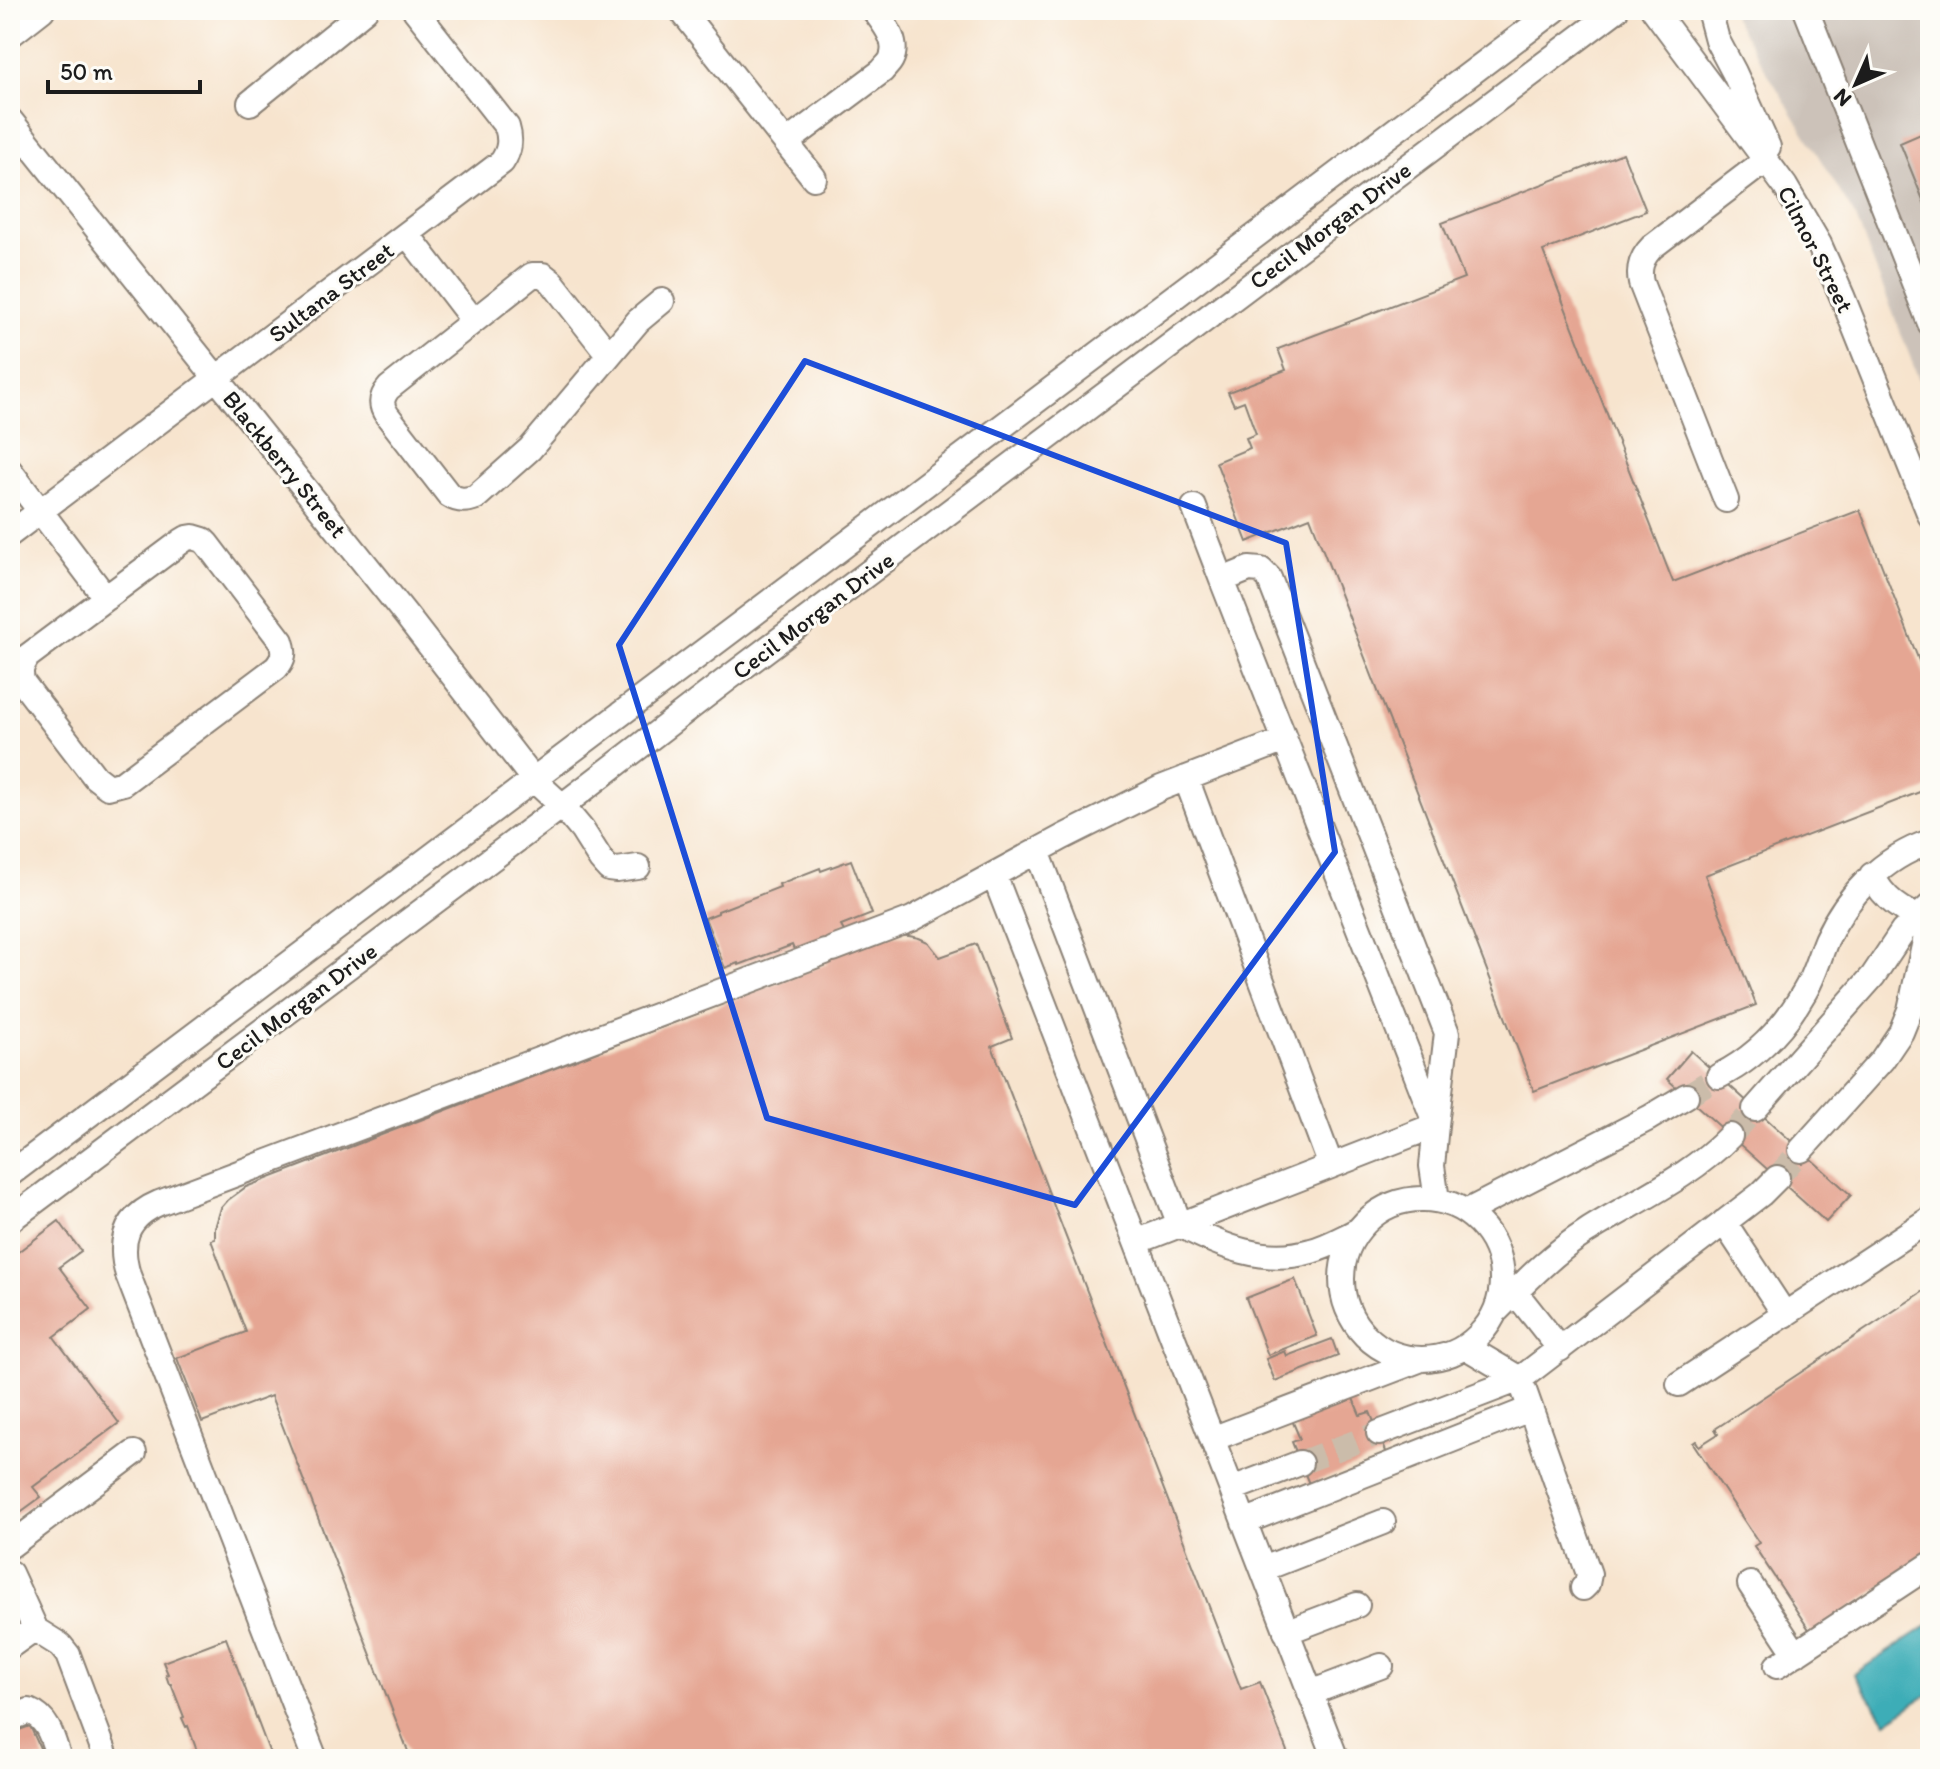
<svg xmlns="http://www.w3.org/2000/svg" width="1940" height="1769" font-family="Itim,sans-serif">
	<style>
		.industrial { fill: #ccc2b9 }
		.water { fill: #3cadb7; stroke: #2c646a; stroke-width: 2 }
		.building { fill: #e5a693 }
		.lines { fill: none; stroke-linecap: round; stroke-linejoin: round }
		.minor-tunnel { stroke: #cbbcaa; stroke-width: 24; stroke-dasharray: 24 12; stroke-linecap: butt }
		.minor-casing { stroke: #8a8075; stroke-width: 28 }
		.minor { stroke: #fff; stroke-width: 24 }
		.marked { fill: none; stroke: #1d4ed8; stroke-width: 6; stroke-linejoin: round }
		.labels { text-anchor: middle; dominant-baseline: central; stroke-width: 6; stroke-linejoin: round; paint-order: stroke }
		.street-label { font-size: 24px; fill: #1c1c1c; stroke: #fdfcf7 }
	</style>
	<rect width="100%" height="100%" fill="#fdfcf7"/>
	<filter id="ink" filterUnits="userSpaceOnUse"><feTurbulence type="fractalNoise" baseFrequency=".0125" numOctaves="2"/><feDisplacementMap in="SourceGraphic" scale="16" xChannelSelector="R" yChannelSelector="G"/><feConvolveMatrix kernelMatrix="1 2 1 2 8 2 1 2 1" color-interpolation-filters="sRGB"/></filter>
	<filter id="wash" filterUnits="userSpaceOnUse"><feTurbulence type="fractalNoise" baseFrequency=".006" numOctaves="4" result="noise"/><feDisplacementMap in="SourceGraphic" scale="32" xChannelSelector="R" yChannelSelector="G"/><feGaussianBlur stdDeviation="1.8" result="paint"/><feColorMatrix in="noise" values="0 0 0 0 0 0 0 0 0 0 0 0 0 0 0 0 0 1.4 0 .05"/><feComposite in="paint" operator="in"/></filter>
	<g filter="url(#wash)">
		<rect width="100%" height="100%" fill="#f7e4ce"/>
		<path class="industrial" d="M 1735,10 L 1930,10 L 1930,408 L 1856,218 L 1733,16 Z"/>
		<path class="water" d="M 1930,1624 L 1930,1693 L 1886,1722 L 1854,1674 Z"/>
		<g id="blocks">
			<path class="building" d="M 1930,130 L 1930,217 L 1900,143 Z
				M 1623,153 L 1646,211 L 1543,251 L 1673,582 L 1860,510 L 1930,689 L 1930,788 L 1705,875 L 1756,1005 L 1534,1091 L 1310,517 L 1247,542 L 1216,462 L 1250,448 L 1246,438 L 1256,434 L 1244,401 L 1234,405 L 1228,392 L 1286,370 L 1278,349 L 1464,278 L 1442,223 Z
				M 851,860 L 872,914 L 841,926 L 845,933 L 909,936 L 919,938 L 928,942 L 940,957 L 976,944 L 1012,1038 L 992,1046 L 1241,1689 L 1260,1682 L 1290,1759 L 411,1759 L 271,1396 L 202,1422 L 177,1358 L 246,1332 L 211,1240 L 215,1239 L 215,1228 L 221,1208 L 228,1200 L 246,1187 L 829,963 L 795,952 L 792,945 L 739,965 L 738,963 L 725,968 L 705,918 L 718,913 L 718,911 L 780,887 L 779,884 L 820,868 L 821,871 Z
				M 1691,1051 L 1851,1195 L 1826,1222 L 1667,1079 Z
				M 59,1221 L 81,1251 L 59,1267 L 91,1309 L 54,1337 L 119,1423 L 33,1487 L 41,1497 L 15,1516 L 10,1510 L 10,1258 Z
				M 1295,1279 L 1317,1336 L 1268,1355 L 1246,1298 Z
				M 1930,1287 L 1930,1553 L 1812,1634 L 1754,1546 L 1759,1543 L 1693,1443 L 1696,1441 L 1699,1446 L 1718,1434 L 1715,1429 Z
				M 1332,1339 L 1338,1356 L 1275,1381 L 1266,1359 L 1285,1351 L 1287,1356 Z
				M 1352,1396 L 1360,1415 L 1370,1412 L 1387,1454 L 1309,1484 L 1292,1442 L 1300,1439 L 1292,1420 Z
				M 226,1638 L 272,1759 L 198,1759 L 195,1751 L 197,1751 L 188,1726 L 186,1727 L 182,1718 L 184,1717 L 171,1684 L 169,1684 L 166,1675 L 168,1674 L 163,1662 Z
				M 30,1726 L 45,1759 L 10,1759 L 10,1739 L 13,1738 L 11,1733 Z"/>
		</g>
	</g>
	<g filter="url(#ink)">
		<use href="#blocks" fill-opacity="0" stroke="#8a8075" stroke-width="2"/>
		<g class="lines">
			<path class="minor-tunnel" d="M 1686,1096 L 1719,1076
				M 1730,1136 L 1755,1109
				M 1777,1178 L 1801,1150
				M 1300,1463 L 1379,1433"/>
			<g class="minor-casing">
				<path id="minor" d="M 681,10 L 814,178
					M 1654,10 L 1785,186 L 1819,244 L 1842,296 L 1930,515
					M 1709,10 L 1717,40 L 1734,72 L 1768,147
					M 1806,10 L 1930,323
					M 10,35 L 42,10
					M 250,103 L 365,10
					M 10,120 L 406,615 L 533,779 L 562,806 L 582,830 L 601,860 L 609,869 L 617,870 L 638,867
					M 787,142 L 882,71 C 885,67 889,64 891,60 C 900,42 884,24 874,10
					M 407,234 L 473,320
					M 609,355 L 552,282 L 543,275 L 532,275 L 389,388 C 381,397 380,405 387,415 L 449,495 C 458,501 466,501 476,497 L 530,449 L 638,321 L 662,301
					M 10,471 L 106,598
					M 1726,500 L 1641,283 C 1638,269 1641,258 1652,247 L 1766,160
					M 1194,507 L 1222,580
					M 10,534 L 502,162 C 510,150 511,140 507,127 L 415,10
					M 193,537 L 203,540 L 207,544 L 281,641 C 285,652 284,659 276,668 L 123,783 L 108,787 L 95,777 L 23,683 C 19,672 21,666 28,656 L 182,541 L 187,538 Z
					M 1249,569 L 1261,570 L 1269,578 L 1447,1033 L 1436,1125 L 1222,580 Z
					M 1186,778 L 1331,1166
					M 1037,851 L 1180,1225 C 1221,1246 1265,1265 1311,1251 C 1327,1247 1342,1238 1357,1231
					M 994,875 L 1336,1759
					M 1872,875 C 1883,899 1905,914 1930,921
					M 833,949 L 912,919 L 1063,837 L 1161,788 L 1285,740
					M 1719,1076 C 1757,1057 1784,1028 1805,991 C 1814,976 1819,957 1826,940 C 1847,895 1882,858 1930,842
					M 1755,1109 L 1873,976 L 1903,931 L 1930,906
					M 1801,1150 L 1882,1060 L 1901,1032 L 1910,1010 L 1930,918
					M 10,1174 L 1555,10
					M1342 1279a80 80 0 1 1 160 0a80 80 0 1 1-160 0Z
					M 1466,1212 L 1649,1118 L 1686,1096
					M 10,1220 L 562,806 L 726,680 L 1616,10
					M 1724,1222 L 1785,1315
					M 1136,1242 L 1436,1125 L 1432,1166 L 1437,1200
					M 1515,1292 L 1560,1349
					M 1497,1310 C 1525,1282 1553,1253 1586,1232 C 1635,1201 1689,1178 1730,1136
					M 1466,1347 L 1520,1379 L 1589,1574 L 1587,1584 L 1583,1588
					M 1679,1384 L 1930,1219
					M 1379,1433 L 1520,1379 L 1761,1194 L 1777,1178
					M 1212,1439 L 1419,1360
					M 1232,1489 L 1300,1463
					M 1244,1522 L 1530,1409
					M 10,1546 L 134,1453
					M 1263,1569 L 1383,1522
					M 10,1573 L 36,1630
					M 1750,1584 L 1796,1654
					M 1286,1632 L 1357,1605
					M 10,1646 L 31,1631 L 36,1630 L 60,1645 L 68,1655 L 107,1759
					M 1777,1666 L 1930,1565
					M 1310,1693 L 1381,1666
					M 10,1719 L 29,1711 C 49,1719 53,1740 59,1759
					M 315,1759 L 128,1275 C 118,1241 126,1217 159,1203 L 825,952"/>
			</g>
			<use href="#minor" class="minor"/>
		</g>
	</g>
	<path class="marked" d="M 805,361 L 1286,543 L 1335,852 L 1075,1205 L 767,1118 L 619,645 Z"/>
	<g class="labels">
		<g class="street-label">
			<text transform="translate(1330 225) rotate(-37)">Cecil Morgan Drive</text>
			<text transform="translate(1816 249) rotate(63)">Cilmor Street</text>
			<text transform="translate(331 292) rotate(-37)">Sultana Street</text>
			<text transform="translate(285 464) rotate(51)">Blackberry Street</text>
			<text transform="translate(813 615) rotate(-37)">Cecil Morgan Drive</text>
			<text transform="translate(296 1006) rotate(-37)">Cecil Morgan Drive</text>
		</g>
	</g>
	<rect width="1940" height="1769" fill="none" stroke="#fdfcf7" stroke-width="40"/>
	<g transform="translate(1856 84) rotate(225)" stroke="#fdfcf7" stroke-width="6" paint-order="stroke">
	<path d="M0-6L14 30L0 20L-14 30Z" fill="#1c1c1c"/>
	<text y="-12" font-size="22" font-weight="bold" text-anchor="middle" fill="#1c1c1c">N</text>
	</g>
	<path d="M48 80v12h152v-12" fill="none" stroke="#1c1c1c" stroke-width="4"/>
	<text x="60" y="80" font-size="24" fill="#1c1c1c" stroke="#fdfcf7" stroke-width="6" paint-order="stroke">50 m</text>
</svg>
